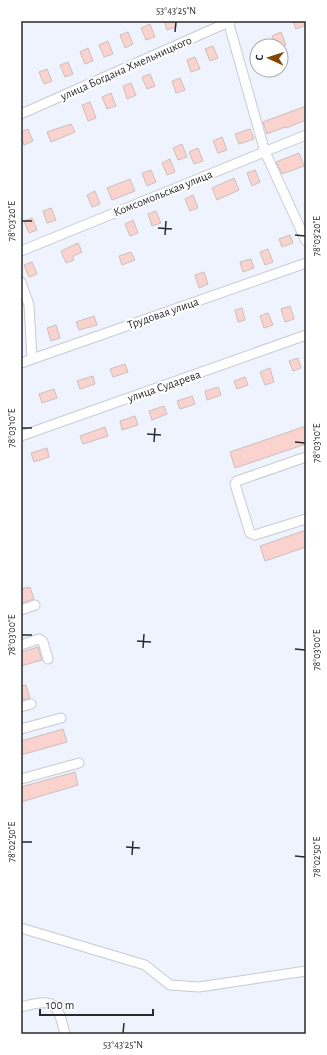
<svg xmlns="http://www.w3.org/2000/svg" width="327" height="1055" font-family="'Alegreya Sans',sans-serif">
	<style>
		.building { fill: #fbd3ce; stroke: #ccbfbd }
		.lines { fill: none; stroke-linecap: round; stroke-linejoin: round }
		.minor-casing { stroke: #c7cad4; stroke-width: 11 }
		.minor { stroke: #fff; stroke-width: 9 }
		.ticks { fill: none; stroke: #292a2e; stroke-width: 1.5 }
		.labels { text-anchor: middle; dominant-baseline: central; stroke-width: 4; stroke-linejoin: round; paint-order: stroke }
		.street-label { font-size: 12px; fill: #292a2e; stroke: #fff }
		.neatline { fill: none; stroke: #292a2e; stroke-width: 1.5 }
		.ticks-label { font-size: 10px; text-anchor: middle; fill: #292a2e }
	</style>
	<rect width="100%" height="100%" fill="#eff3fe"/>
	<path class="building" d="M 164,21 L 173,21 L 176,27 L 167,30 Z
		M 293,21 L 306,21 L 306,25 L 296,29 Z
		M 150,24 L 155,37 L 146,40 L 141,28 Z
		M 128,32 L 133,44 L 125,48 L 120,35 Z
		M 281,32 L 286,45 L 282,46 L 276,46 L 272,36 Z
		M 108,41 L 113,54 L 104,57 L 99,45 Z
		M 213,46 L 218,58 L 210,61 L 205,49 Z
		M 88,48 L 93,61 L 85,64 L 80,52 Z
		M 195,57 L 200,69 L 191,72 L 187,60 Z
		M 68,62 L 73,74 L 65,77 L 60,65 Z
		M 47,69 L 52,81 L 44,84 L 39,72 Z
		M 150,74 L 155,86 L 147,89 L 142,77 Z
		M 180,78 L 185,90 L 176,93 L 172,81 Z
		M 131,83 L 136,95 L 127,99 L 123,86 Z
		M 111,93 L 116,106 L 107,109 L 102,97 Z
		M 90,102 L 96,118 L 88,121 L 82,105 Z
		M 306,106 L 306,120 L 286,128 L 285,127 L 267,134 L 263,122 Z
		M 71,124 L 75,132 L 51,142 L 47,132 Z
		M 28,129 L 33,141 L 24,145 L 21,136 L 21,132 Z
		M 250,129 L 254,139 L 239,144 L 235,134 Z
		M 222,137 L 227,150 L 218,153 L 213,141 Z
		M 182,144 L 187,157 L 178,160 L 173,148 Z
		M 198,148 L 203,161 L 194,164 L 189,152 Z
		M 299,153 L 304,166 L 282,174 L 276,162 Z
		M 170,159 L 175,172 L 167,175 L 162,163 Z
		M 151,170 L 156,182 L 147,186 L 142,173 Z
		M 255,170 L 260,182 L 252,186 L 247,173 Z
		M 234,178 L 239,190 L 217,200 L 212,188 Z
		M 130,179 L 135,191 L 112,200 L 107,188 Z
		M 95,191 L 100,204 L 92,207 L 87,195 Z
		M 193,195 L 198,208 L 190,211 L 185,199 Z
		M 51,208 L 56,220 L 47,223 L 43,211 Z
		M 156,211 L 161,223 L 152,226 L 148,214 Z
		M 32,218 L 37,230 L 29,233 L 24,221 Z
		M 133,220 L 138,233 L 130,236 L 125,224 Z
		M 290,235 L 293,243 L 282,247 L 279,239 Z
		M 78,243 L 82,252 L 73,256 L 74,260 L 66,263 L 61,251 Z
		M 268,249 L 273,262 L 265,265 L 260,252 Z
		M 131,252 L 135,260 L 122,265 L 119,256 Z
		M 251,259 L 254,268 L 243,272 L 240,262 Z
		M 32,262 L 37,274 L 29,277 L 24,265 Z
		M 204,272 L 208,284 L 199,288 L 195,275 Z
		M 290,306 L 294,319 L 285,322 L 281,309 Z
		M 242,308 L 245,320 L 238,322 L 235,310 Z
		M 268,313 L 273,325 L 264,328 L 260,316 Z
		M 94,316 L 97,325 L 79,330 L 76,322 Z
		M 56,325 L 60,338 L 51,341 L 47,328 Z
		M 298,358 L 301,368 L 293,371 L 289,361 Z
		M 125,364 L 128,372 L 113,377 L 110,369 Z
		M 270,368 L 274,382 L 265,385 L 260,372 Z
		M 93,376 L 95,384 L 80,389 L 77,381 Z
		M 245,377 L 248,385 L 237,389 L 234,381 Z
		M 218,387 L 221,395 L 207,400 L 205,391 Z
		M 54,389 L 57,398 L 42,403 L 39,394 Z
		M 192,396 L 195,404 L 180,409 L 177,401 Z
		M 164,406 L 167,414 L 152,420 L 149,411 Z
		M 135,416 L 138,425 L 122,430 L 120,421 Z
		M 306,426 L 306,444 L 235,468 L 230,452 Z
		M 105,427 L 108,436 L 83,444 L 80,436 Z
		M 47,448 L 49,457 L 34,462 L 31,453 Z
		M 306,530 L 306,547 L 265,561 L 260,546 Z
		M 30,587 L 34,599 L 21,603 L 21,589 Z
		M 38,647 L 42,660 L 21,666 L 21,652 Z
		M 26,685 L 30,698 L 21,700 L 21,686 Z
		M 63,729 L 67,742 L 21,755 L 21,741 Z
		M 75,772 L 78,785 L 21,802 L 21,787 Z"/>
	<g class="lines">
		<g class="minor-casing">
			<path id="minor" d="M 228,21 L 265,152 L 306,241
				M 21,114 L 231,21
				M 21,251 L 306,135
				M 21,282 L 29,305 L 32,358
				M 21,363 L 306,263
				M 21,436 L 306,335
				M 306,457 L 237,481 L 235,484 L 250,533 L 255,535 L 306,519
				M 21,610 L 35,605
				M 21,645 L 39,639 L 41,640 L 43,642 L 48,659
				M 21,707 L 31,704
				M 21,729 L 61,718
				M 21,779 L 79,763
				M 21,928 L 145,965 L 170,985 L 199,987 L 306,971
				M 21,1007 C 29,1005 39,1002 47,1003 C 60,1004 62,1024 65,1034"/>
		</g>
		<use href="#minor" class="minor"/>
	</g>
	<path class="ticks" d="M 175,32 L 176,22M 22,221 L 32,221M 158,228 L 172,229M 165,235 L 166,221M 295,235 L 305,236M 22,428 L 32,428M 147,434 L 161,435M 154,442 L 155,428M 295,442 L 305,443M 22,635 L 32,635M 137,641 L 151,642M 143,648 L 144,634M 295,649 L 305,650M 22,842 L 32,842M 126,847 L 140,848M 132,855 L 133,841M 295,856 L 305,857M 123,1033 L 124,1023"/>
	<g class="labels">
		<g class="street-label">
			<text transform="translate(126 68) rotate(-24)">улица Богдана Хмельницкого</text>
			<text transform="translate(163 193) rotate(-22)">Комсомольская улица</text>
			<text transform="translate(163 313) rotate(-19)">Трудовая улица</text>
			<text transform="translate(164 386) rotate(-19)">улица Сударева</text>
		</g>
	</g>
	<rect width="327" height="1055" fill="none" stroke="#ffffff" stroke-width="44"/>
	<g transform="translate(269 58) rotate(273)"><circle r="19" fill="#ffffff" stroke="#a9aaab"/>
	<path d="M0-3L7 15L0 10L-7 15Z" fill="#834701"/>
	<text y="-6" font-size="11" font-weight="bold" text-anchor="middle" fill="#292a2e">С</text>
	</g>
	<path d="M40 1009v6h113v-6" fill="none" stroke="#292a2e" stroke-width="2"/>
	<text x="46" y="1009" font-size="12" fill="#292a2e" stroke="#ffffff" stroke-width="3" paint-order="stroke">100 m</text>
	<rect x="22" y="22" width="283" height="1011" class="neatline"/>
	<g class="ticks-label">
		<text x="176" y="14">53°43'25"N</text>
		<text transform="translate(11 221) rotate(-90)" y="4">78°03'20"E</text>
		<text transform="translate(316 236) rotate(-90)" y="4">78°03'20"E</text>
		<text transform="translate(11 428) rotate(-90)" y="4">78°03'10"E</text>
		<text transform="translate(316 443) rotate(-90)" y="4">78°03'10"E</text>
		<text transform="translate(11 635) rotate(-90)" y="4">78°03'00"E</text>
		<text transform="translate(316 650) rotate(-90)" y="4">78°03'00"E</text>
		<text transform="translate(11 842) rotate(-90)" y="4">78°02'50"E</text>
		<text transform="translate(316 857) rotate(-90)" y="4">78°02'50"E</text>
		<text x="123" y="1048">53°43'25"N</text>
	</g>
</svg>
